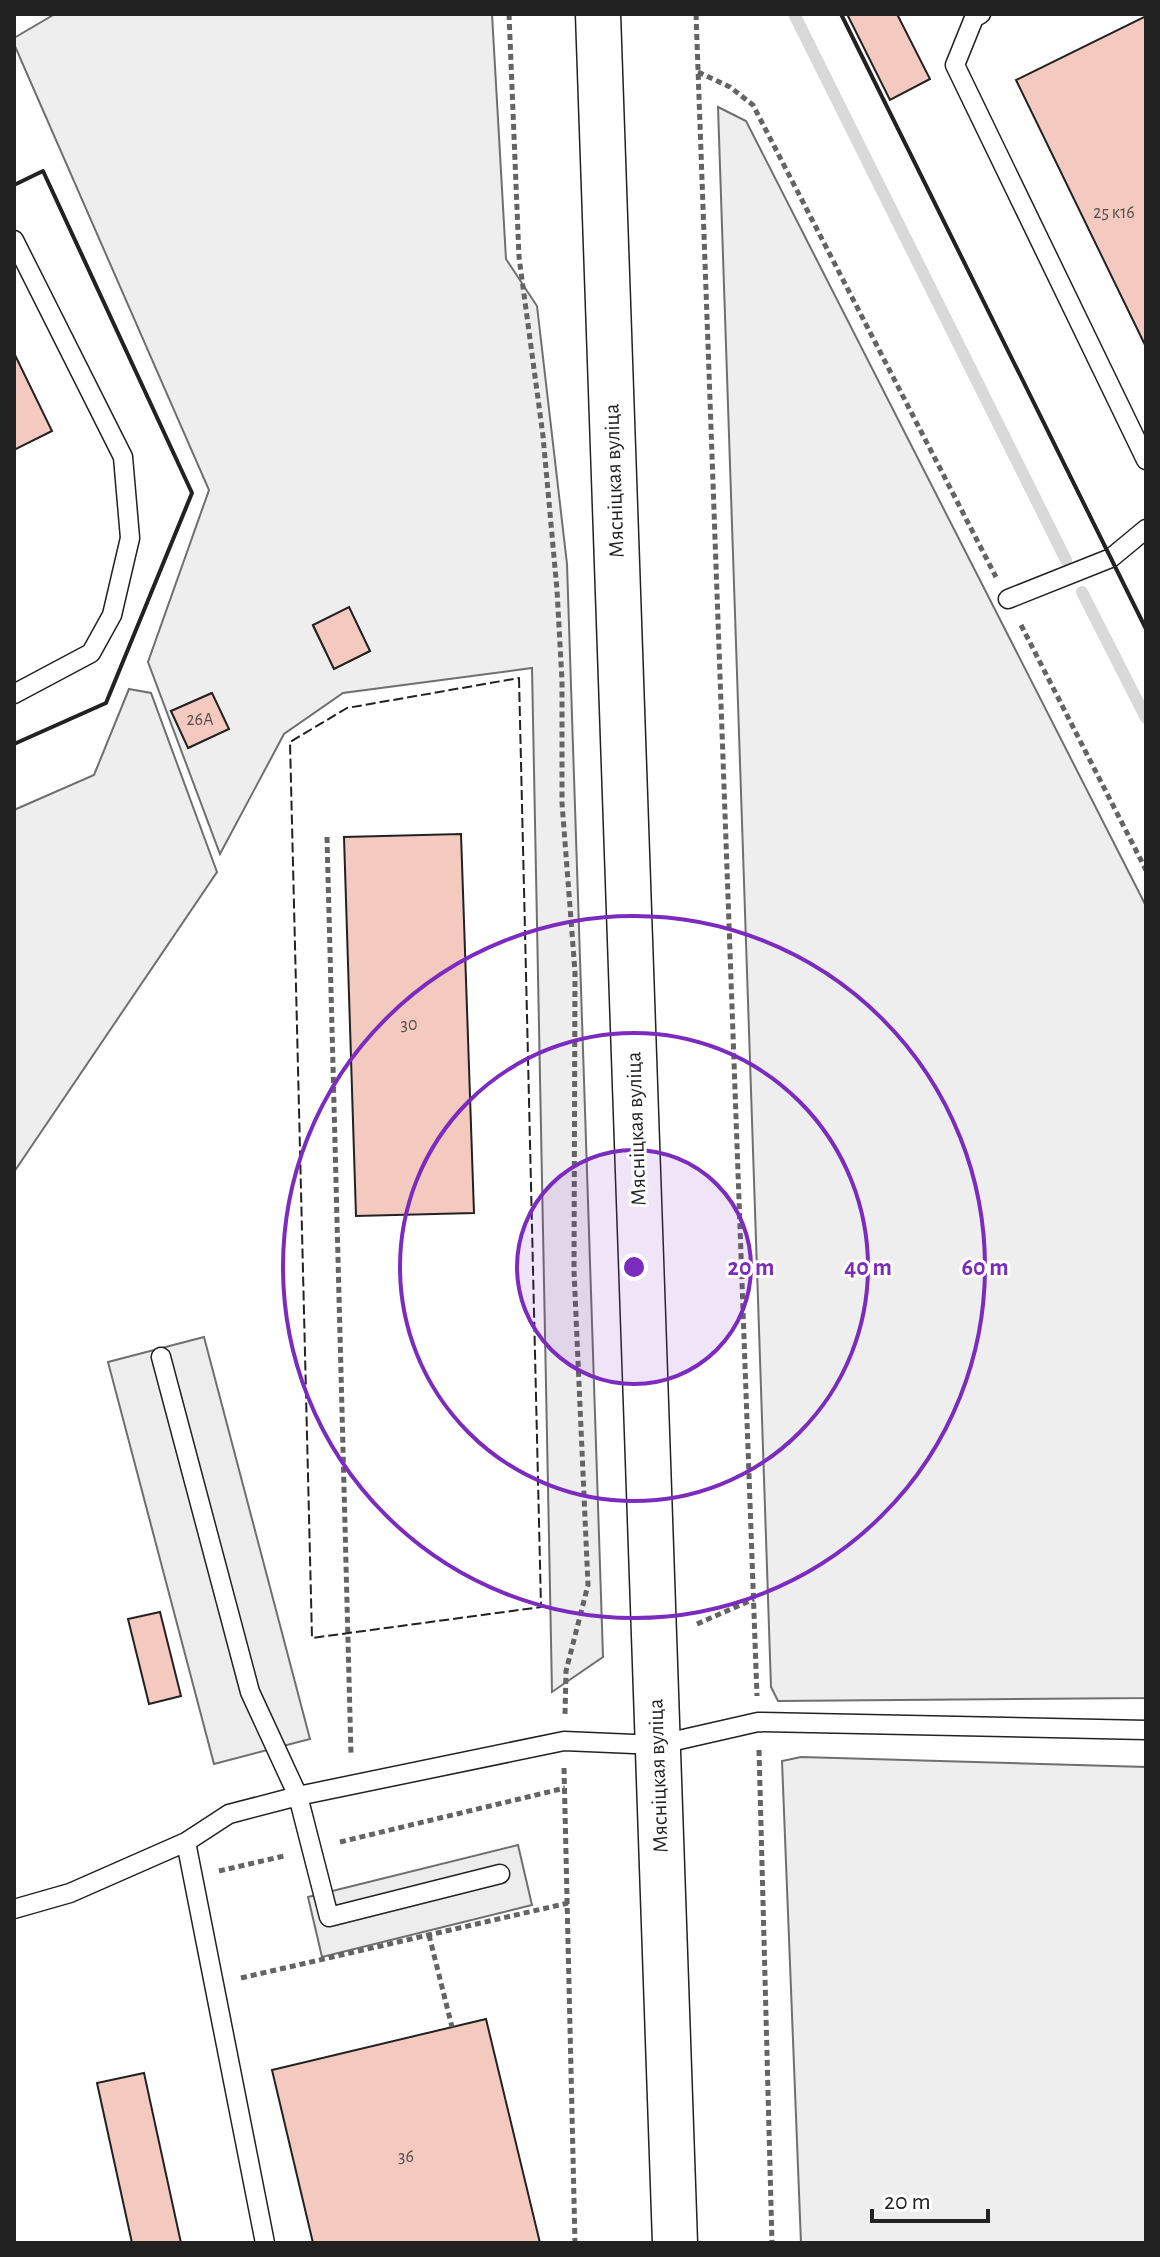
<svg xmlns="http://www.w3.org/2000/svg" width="1160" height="2257" font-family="'Alegreya Sans',sans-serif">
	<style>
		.green { fill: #eee; stroke: #6f6f6f; stroke-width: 2; fill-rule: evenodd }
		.parking { fill: #ededed; stroke: #6f6f6f; stroke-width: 2 }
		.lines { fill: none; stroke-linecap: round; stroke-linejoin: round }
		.stream { stroke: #d9d9d9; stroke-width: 12 }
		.building { fill: #f3c9c0; stroke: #222; stroke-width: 2 }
		.lane-casing { stroke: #222; stroke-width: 21 }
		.secondary-casing { stroke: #222; stroke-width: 47 }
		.path { stroke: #646464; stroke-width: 5; stroke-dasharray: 6 4; stroke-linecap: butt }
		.lane { stroke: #fff; stroke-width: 18 }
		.secondary { stroke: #fff; stroke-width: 44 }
		.fence { stroke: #222; stroke-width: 2; stroke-dasharray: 10 4; stroke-linecap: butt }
		.wall { stroke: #222; stroke-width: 4 }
		.ring { fill: none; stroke: #7b2cbf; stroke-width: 4 }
		.labels { text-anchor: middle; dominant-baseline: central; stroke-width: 6; stroke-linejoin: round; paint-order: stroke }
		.number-label { font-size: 18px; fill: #564c4a }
		.street-label { font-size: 22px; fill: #222; stroke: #fff }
		.centre { fill: #7b2cbf; stroke: #fff; stroke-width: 4 }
		.ring-label { font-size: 24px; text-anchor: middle; font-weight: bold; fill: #7b2cbf; stroke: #fff; stroke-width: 6; stroke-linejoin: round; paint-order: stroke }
	</style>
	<rect width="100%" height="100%" fill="#fff"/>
	<path class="green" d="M 55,14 L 492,14 L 506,259 L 537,306 L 567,564 L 603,1657 L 552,1692 L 532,668 L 343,693 L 284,734 L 220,854 L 148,662 L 209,490 L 14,44 L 14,38 ZM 349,608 L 370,651 L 334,669 L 313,626 ZM 211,693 L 228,729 L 189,748 L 171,711 Z
		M 718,107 L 746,121 L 1146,906 L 1146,1698 L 778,1701 L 771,1687 Z
		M 129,689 L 151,693 L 217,872 L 14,1172 L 14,810 L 94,775 Z
		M 801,1757 L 1146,1767 L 1146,2243 L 801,2243 L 782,1761 Z"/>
	<path class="parking" d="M 204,1337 L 310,1739 L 214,1764 L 108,1362 Z
		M 518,1845 L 532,1905 L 322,1957 L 308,1897 Z"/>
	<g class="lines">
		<path class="stream" d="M 794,14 L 1066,560
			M 1082,592 L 1146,718"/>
	</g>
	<path class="building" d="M 847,14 L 897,14 L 930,79 L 890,100 Z
		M 1146,16 L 1146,347 L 1016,80 Z
		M 14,353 L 52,431 L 14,450 Z
		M 349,607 L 370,651 L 334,669 L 313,625 Z
		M 212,693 L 229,729 L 188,748 L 171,711 Z
		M 461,834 L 474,1213 L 356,1216 L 344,837 Z
		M 160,1612 L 181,1696 L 149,1704 L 128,1619 Z
		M 486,2019 L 540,2243 L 313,2243 L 272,2070 Z
		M 144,2073 L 181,2243 L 132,2243 L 97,2083 Z"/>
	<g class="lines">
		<g class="lane-casing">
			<path id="lane" d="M 981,14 L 974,18 L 955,65 L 1146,460
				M 14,240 L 123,457 L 130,538 L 112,615 L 91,653 L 14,694
				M 1008,599 L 1111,558 L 1146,529
				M 161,1357 L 250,1692 L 298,1796 L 329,1917 L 500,1874
				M 186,1842 L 265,2243
				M 14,1909 L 70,1893 L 186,1842 L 229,1814 L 298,1796 L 564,1741 L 657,1745 L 758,1722 L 1146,1730"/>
		</g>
		<g class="secondary-casing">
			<path id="secondary" d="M 598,14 L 675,2243"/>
		</g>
		<path class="path" d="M 509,14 L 519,257 L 543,436 L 557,590 L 562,681 L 562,803 L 575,972 L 574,1271 L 588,1585 L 566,1671 L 565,1714
			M 696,14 L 757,1696
			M 698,72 L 730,87 L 753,105 L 996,577
			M 1021,625 L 1146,870
			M 327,837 L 351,1755
			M 697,1624 L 754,1599
			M 759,1750 L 772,2243
			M 564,1768 L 575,2243
			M 340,1842 L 565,1788
			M 219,1871 L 284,1856
			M 429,1935 L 452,2027
			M 241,1978 L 568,1903"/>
		<use href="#lane" class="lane"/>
		<use href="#secondary" class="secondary"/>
		<path class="fence" d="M 519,678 L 541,1607 L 312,1638 L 290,742 L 347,708 Z"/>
		<path class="wall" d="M 841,14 L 1146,629
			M 14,185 L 43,171 L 192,493 L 106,703 L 14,744"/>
	</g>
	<circle cx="634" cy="1267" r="117" fill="#7b2cbf" fill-opacity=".12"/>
	<g class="ring">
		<circle cx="634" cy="1267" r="117"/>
		<circle cx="634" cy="1267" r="234"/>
		<circle cx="634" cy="1267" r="351"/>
	</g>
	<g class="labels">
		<g class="number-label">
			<text x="1114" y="213">25 к16</text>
			<text x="200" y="720">26А</text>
			<text x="409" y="1025">30</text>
			<text x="406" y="2157">36</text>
		</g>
		<g class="street-label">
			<text transform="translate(614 481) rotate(-92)">Мясніцкая вуліца</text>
			<text transform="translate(636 1129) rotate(-92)">Мясніцкая вуліца</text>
			<text transform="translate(658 1776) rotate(-92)">Мясніцкая вуліца</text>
		</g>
	</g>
	<circle cx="634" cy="1267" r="12" class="centre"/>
	<g class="ring-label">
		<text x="751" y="1275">20 m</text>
		<text x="868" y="1275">40 m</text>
		<text x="985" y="1275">60 m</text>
	</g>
	<rect width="1160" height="2257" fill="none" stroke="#222222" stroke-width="32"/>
	<path d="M872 2209v12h116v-12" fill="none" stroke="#222222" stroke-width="4"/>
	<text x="884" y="2209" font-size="24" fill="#222222" stroke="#ffffff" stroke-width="6" paint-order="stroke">20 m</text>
</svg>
